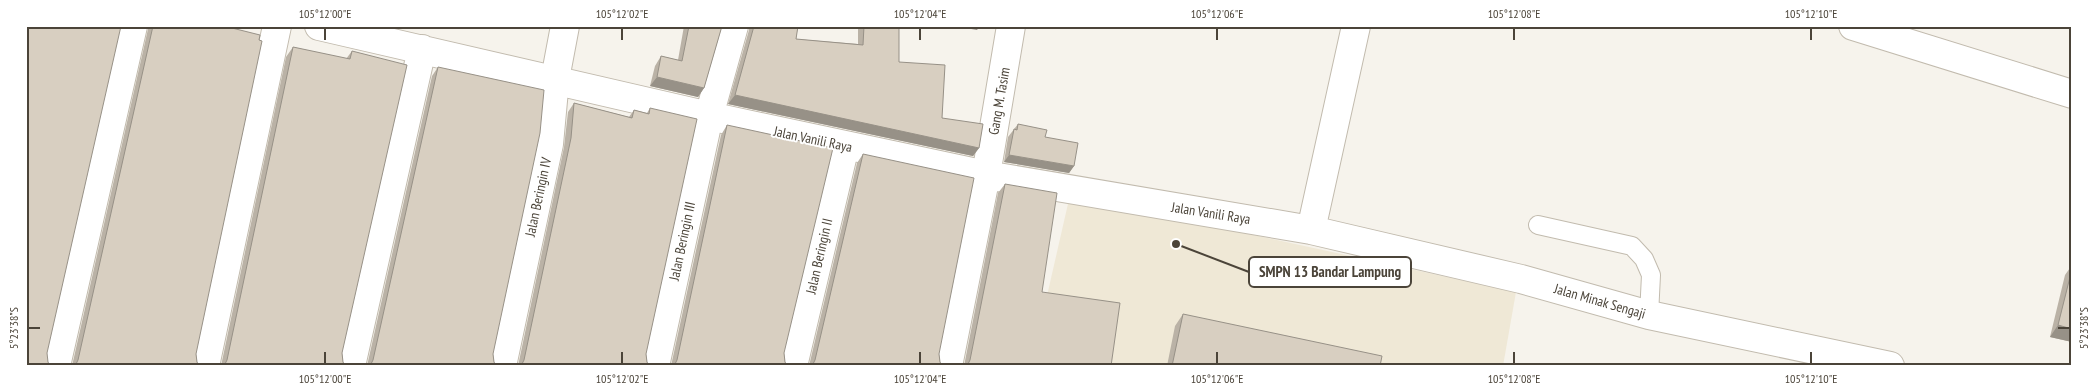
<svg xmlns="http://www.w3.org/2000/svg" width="2098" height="392" font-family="'PT Sans Narrow',sans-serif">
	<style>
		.education { fill: #efe8d6 }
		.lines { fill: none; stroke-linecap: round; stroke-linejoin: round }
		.lane-casing { stroke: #c2bbae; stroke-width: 20 }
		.street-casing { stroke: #c2bbae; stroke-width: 30 }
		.lane { stroke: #fff; stroke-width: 18 }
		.street { stroke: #fff; stroke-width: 28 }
		.wall { fill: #bab2a6 }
		.shaded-wall { fill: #979187 }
		.building { fill: #d8cfc1; stroke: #979187 }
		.ticks { fill: none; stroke: #4b4439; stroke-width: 2 }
		.labels { text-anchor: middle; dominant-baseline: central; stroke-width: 4; stroke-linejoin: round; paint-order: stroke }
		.street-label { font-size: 14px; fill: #4b4439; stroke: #fff }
		.leader { fill: none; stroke: #4b4439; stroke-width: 2 }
		.callout-dot { fill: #4b4439; stroke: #fff; stroke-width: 2 }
		.callout { fill: #fff; stroke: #4b4439; stroke-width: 2 }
		.callout-label { font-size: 15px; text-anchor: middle; font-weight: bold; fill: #4b4439 }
		.neatline { fill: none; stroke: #4b4439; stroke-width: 2 }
		.ticks-label { font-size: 12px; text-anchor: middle; fill: #4b4439 }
	</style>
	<rect width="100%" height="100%" fill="#f6f3ec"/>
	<path class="education" d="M 1070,195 L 1516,292 L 1503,366 L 1031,366 Z"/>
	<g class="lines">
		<g class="lane-casing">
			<path id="lane" d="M 1538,225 L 1632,246 L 1644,259 L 1651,275 L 1649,315"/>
		</g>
		<g class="street-casing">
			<path id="street" d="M 319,26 L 709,116 L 986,175 L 1311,230 L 1521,279 L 1649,315 L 1890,366
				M 1853,26 L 2072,94
				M 1311,230 L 1356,26
				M 56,366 L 133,26
				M 205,366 L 277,26
				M 351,366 L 422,49
				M 502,366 L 549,144 L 555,79 L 565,26
				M 655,366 L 709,116 L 734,26
				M 793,366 L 845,146
				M 948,366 L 986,175 L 1011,26"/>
		</g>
		<use href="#lane" class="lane"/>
		<use href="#street" class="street"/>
	</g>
	<path class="wall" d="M 148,26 L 224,26 L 196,354 L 197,362 L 199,366 L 72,366 L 148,29 Z
		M 684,26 L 722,26 L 704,88 L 698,97 L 650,86 L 655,66 L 661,56 L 678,60 Z
		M 749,26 L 798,26 L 796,39 L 858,44 L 858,26 L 899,26 L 899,62 L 942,118 L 979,148 L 973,156 L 728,104 L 749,30 Z
		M 293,47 L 346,59 L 352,51 L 342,353 L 343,362 L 345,366 L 221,366 L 286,57 Z
		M 438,67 L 493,354 L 494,362 L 496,366 L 367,366 L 432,76 Z
		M 574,103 L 629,117 L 634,110 L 647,113 L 650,108 L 646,354 L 647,362 L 649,366 L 518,366 L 564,147 L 568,112 Z
		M 1018,124 L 1074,166 L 1069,173 L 1004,162 L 1008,137 Z
		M 727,125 L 784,353 L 785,362 L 787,366 L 671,366 L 721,135 Z
		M 863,154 L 939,354 L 940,362 L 942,366 L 809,366 L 857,163 Z
		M 1005,184 L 1042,292 L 1111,366 L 964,366 L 998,193 Z
		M 2072,265 L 2072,342 L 2050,337 L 2065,275 Z
		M 1183,314 L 1380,366 L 1167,366 L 1175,326 Z"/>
	<path class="shaded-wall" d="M 954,26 L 980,26 L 977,30 Z
		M 657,77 L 704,88 L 698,97 L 650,86 Z
		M 735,95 L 979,148 L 973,156 L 728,104 Z
		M 1009,155 L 1074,166 L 1069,173 L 1004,162 Z
		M 2058,325 L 2072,329 L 2072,342 L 2050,337 Z"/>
	<path class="building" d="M 26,26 L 121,26 L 47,353 L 48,362 L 50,366 L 26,366 Z
		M 153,26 L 224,26 L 260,35 L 259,40 L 262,41 L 196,354 L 197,362 L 199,366 L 75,366 L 78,360 Z
		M 689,26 L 722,26 L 704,88 L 657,77 L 661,56 L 682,61 Z
		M 754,26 L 798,26 L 796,39 L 863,45 L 864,26 L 899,26 L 899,62 L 945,65 L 942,118 L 983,124 L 979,148 L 735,95 Z
		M 293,47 L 350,59 L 352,51 L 407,65 L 342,353 L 343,362 L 345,366 L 224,366 L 227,360 Z
		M 438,67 L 544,90 L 540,133 L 493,354 L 494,362 L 496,366 L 370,366 L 373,360 Z
		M 574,103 L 632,118 L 634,110 L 649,114 L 650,108 L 697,119 L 646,354 L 647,362 L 649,366 L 521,366 L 524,360 L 571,138 Z
		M 1018,124 L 1047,130 L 1045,137 L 1078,143 L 1074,166 L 1009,155 L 1014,129 L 1017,130 Z
		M 727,125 L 833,148 L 784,353 L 785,362 L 787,366 L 674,366 L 677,360 Z
		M 863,154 L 974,178 L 939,354 L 940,362 L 942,366 L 812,366 L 815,360 Z
		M 1005,184 L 1057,193 L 1042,292 L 1120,303 L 1111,366 L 967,366 L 970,360 Z
		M 2072,269 L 2072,329 L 2058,325 Z
		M 1183,314 L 1382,356 L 1380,366 L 1172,366 Z"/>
	<path class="ticks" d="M 325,28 L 325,40M 622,28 L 622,40M 920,28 L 920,40M 1217,28 L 1217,40M 1514,28 L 1514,40M 1811,28 L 1811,40M 28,328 L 40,328M 2058,328 L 2070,328M 325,352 L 325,364M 622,352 L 622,364M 920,352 L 920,364M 1217,352 L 1217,364M 1514,352 L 1514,364M 1811,352 L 1811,364"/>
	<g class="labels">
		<g class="street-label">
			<text transform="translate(999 101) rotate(-80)">Gang M. Tasim</text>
			<text transform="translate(813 139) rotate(12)">Jalan Vanili Raya</text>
			<text transform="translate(538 197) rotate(-78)">Jalan Beringin IV</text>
			<text transform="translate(1211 213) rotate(9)">Jalan Vanili Raya</text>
			<text transform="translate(682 241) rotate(-78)">Jalan Beringin III</text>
			<text transform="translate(819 256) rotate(-77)">Jalan Beringin II</text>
			<text transform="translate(1600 301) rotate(16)">Jalan Minak Sengaji</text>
		</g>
	</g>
	<path class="leader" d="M1176 244L1249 272"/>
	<circle class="callout-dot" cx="1176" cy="244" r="5"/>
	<rect class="callout" x="1249" y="257" width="162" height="30" rx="5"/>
	<g class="callout-label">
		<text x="1330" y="277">SMPN 13 Bandar Lampung</text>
	</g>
	<rect width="2098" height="392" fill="none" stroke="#ffffff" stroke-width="55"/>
	<rect x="28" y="28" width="2042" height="336" class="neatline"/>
	<g class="ticks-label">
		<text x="325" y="18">105°12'00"E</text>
		<text x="622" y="18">105°12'02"E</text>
		<text x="920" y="18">105°12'04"E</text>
		<text x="1217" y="18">105°12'06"E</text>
		<text x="1514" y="18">105°12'08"E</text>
		<text x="1811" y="18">105°12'10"E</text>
		<text transform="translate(14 328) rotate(-90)" y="4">5°23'38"S</text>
		<text transform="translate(2084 328) rotate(-90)" y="4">5°23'38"S</text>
		<text x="325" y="383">105°12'00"E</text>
		<text x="622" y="383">105°12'02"E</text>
		<text x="920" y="383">105°12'04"E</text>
		<text x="1217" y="383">105°12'06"E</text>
		<text x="1514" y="383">105°12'08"E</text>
		<text x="1811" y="383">105°12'10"E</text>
	</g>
</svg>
